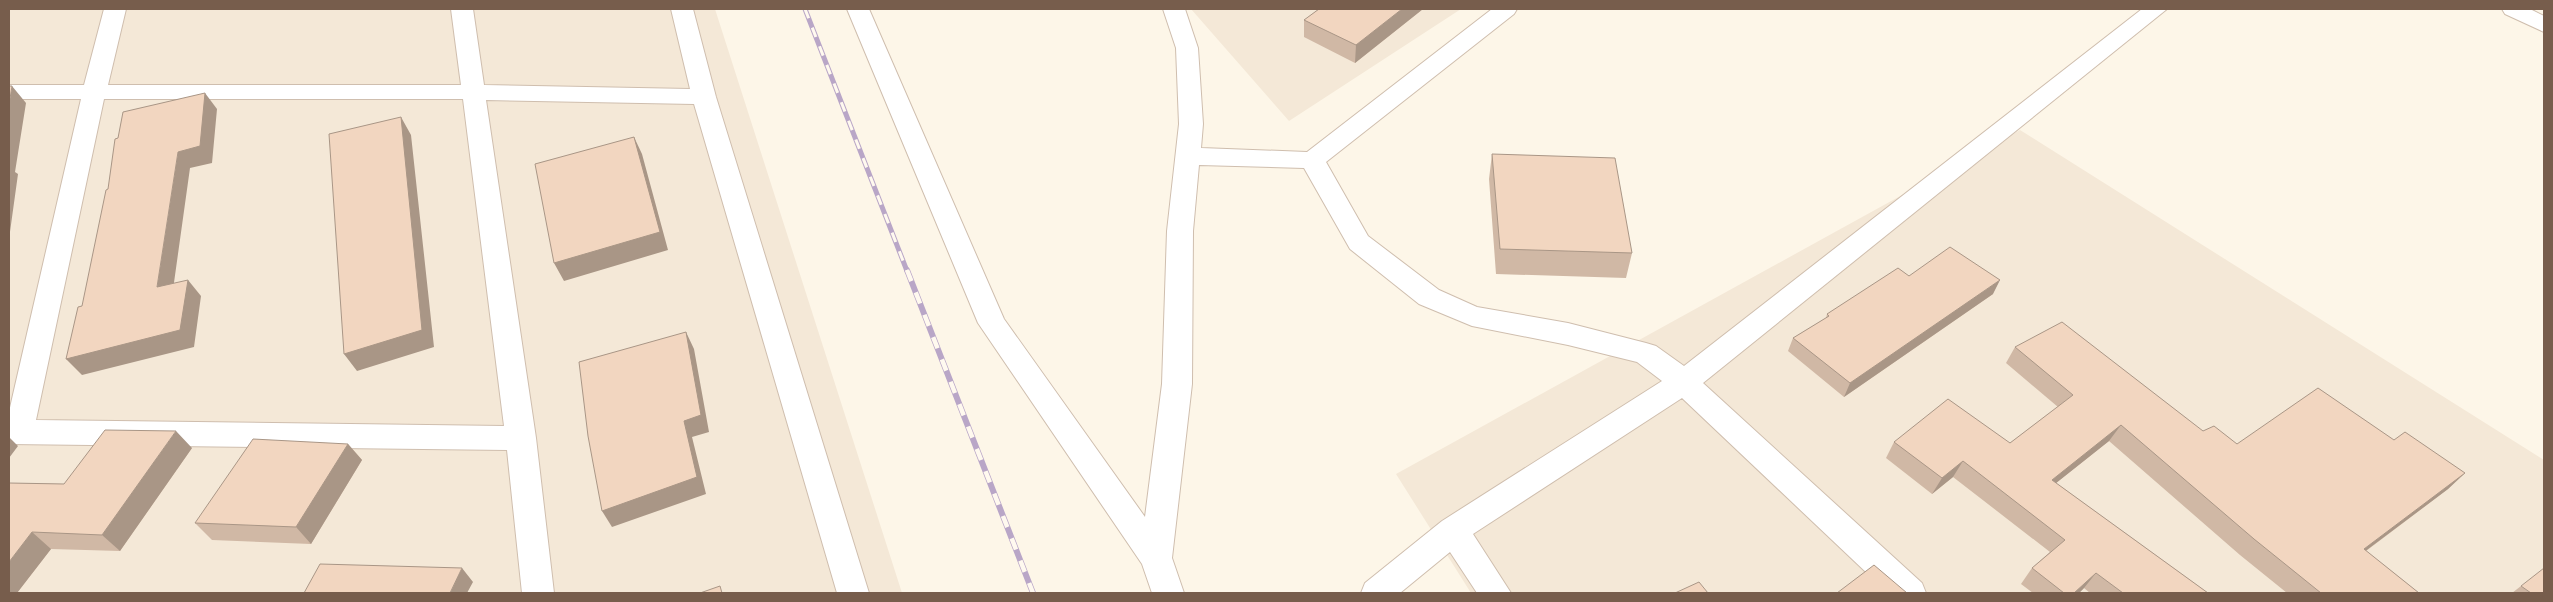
<svg xmlns="http://www.w3.org/2000/svg" width="2553" height="602" font-family="'Open Sans',sans-serif">
	<style>
		.residential { fill: #f4e8d7 }
		.lines { fill: none; stroke-linecap: round; stroke-linejoin: round }
		.minor-casing { stroke: #cfbeae; stroke-width: 2 }
		.minor { fill: #fff; fill-rule: evenodd }
		.rail-far1-casing { stroke: #b9a6c7; stroke-width: 5 }
		.rail-casing { stroke: #b9a6c7; stroke-width: 6 }
		.rail-far1 { stroke: #fff9ef; stroke-width: 3; stroke-dasharray: 10; stroke-linecap: butt }
		.rail { stroke: #fff9ef; stroke-width: 4.5; stroke-dasharray: 12; stroke-linecap: butt }
		.wall { fill: #d0b8a5 }
		.shaded-wall { fill: #a99686 }
		.building { fill: #f2d6c0; stroke: #a99686 }
	</style>
	<rect width="100%" height="100%" fill="#fdf6e8"/>
	<path class="residential" d="M 9,9 L 715,9 L 902,593 L 9,593 Z
		M 1191,9 L 1461,9 L 1289,121 Z
		M 2020,130 L 2544,460 L 2544,593 L 1471,593 L 1396,474 Z"/>
	<g class="lines">
		<g class="minor-casing">
			<path id="minor" d="M 104,9 L 126,9 L 108,85 L 461,85 L 451,9 L 473,9 L 484,85 L 690,89 L 671,9 L 693,9 L 716,97 L 869,593 L 837,593 L 694,104 L 486,100 L 536,438 L 554,593 L 522,593 L 507,450 L 9,444 L 9,412 L 81,99 L 9,99 L 9,85 L 84,85 ZM 104,99 L 463,99 L 504,426 L 36,420 Z
				M 847,9 L 869,9 L 1004,319 L 1145,517 L 1162,384 L 1167,231 L 1179,124 L 1176,48 L 1163,9 L 1185,9 L 1198,48 L 1203,124 L 1201,148 L 1307,152 L 1492,9 L 1517,9 L 1514,14 L 1326,162 L 1368,236 L 1439,290 L 1477,307 L 1568,323 L 1646,343 L 1656,346 L 1684,366 L 2142,9 L 2167,9 L 1703,383 L 1922,583 L 1926,593 L 1888,593 L 1682,398 L 1473,534 L 1511,593 L 1477,593 L 1450,552 L 1400,593 L 1361,593 L 1365,583 L 1442,521 L 1662,381 L 1637,362 L 1568,345 L 1472,326 L 1419,304 L 1350,249 L 1304,168 L 1199,165 L 1193,231 L 1192,384 L 1172,558 L 1184,593 L 1152,593 L 1142,564 L 978,323 Z
				M 2502,9 L 2530,9 L 2544,16 L 2544,32 L 2505,14 Z"/>
		</g>
		<use href="#minor" class="minor"/>
		<g class="rail-far1-casing">
			<path id="rail-far1" d="M 805,9 L 907,271"/>
		</g>
		<g class="rail-casing">
			<path id="rail" d="M 907,270 L 1033,593"/>
		</g>
		<use href="#rail-far1" class="rail-far1"/>
		<use href="#rail" class="rail"/>
	</g>
	<path class="wall" d="M 1319,9 L 1423,9 L 1355,63 L 1304,37 L 1304,20 Z
		M 1492,154 L 1632,253 L 1626,278 L 1496,274 L 1489,179 Z
		M 1909,276 L 1993,294 L 1844,397 L 1788,351 L 1793,338 L 1826,318 L 1827,314 Z
		M 2015,347 L 2203,431 L 2237,444 L 2394,440 L 2465,473 L 2448,489 L 2366,551 L 2419,593 L 2287,593 L 2240,555 L 2109,441 L 2056,483 L 2208,593 L 2090,593 L 2084,588 L 2079,593 L 2033,593 L 2021,584 L 2032,568 L 2050,552 L 1953,477 L 1932,494 L 1886,458 L 1894,442 L 2010,443 L 2058,407 L 2006,363 Z
		M 348,444 L 362,460 L 311,544 L 212,540 L 195,523 Z
		M 192,448 L 120,551 L 51,549 L 17,593 L 9,483 L 64,484 Z
		M 2521,586 L 2544,593 L 2512,593 Z"/>
	<path class="shaded-wall" d="M 1402,9 L 1423,9 L 1355,63 L 1356,45 Z
		M 12,86 L 26,103 L 15,172 L 18,174 L 9,239 L 9,105 Z
		M 205,93 L 217,109 L 212,163 L 190,168 L 171,304 L 157,287 L 178,152 Z
		M 401,117 L 411,135 L 434,347 L 357,371 L 344,354 Z
		M 634,137 L 642,154 L 668,250 L 564,281 L 554,263 Z
		M 188,280 L 201,296 L 194,347 L 82,375 L 66,359 Z
		M 2000,280 L 1993,294 L 1844,397 L 1850,383 Z
		M 686,332 L 694,349 L 709,432 L 692,437 L 706,494 L 612,527 L 602,511 L 684,421 Z
		M 2121,425 L 2109,441 L 2041,495 L 2052,480 Z
		M 176,431 L 192,448 L 120,551 L 102,535 Z
		M 9,437 L 18,446 L 9,458 Z
		M 348,444 L 362,460 L 311,544 L 296,527 Z
		M 1963,461 L 1953,477 L 1932,494 L 1942,478 Z
		M 2465,473 L 2448,489 L 2348,564 L 2364,549 Z
		M 32,532 L 51,549 L 17,593 L 9,593 L 9,562 Z
		M 462,568 L 473,582 L 467,593 L 450,593 Z
		M 2096,573 L 2084,588 L 2079,593 L 2074,593 Z"/>
	<path class="building" d="M 1319,9 L 1402,9 L 1356,45 L 1304,20 Z
		M 9,86 L 12,86 L 9,105 Z
		M 205,93 L 200,146 L 178,152 L 157,287 L 188,280 L 180,330 L 66,359 L 78,307 L 82,306 L 106,190 L 108,189 L 115,139 L 118,138 L 123,112 Z
		M 401,117 L 422,330 L 344,354 L 329,134 Z
		M 634,137 L 660,232 L 554,263 L 535,164 Z
		M 1492,154 L 1615,158 L 1632,253 L 1500,249 Z
		M 1950,247 L 2000,280 L 1850,383 L 1793,338 L 1829,316 L 1827,314 L 1898,268 L 1909,276 Z
		M 2062,322 L 2203,431 L 2214,426 L 2237,444 L 2318,388 L 2394,440 L 2405,432 L 2465,473 L 2364,549 L 2419,593 L 2321,593 L 2254,539 L 2121,425 L 2052,480 L 2208,593 L 2123,593 L 2096,573 L 2074,593 L 2064,593 L 2032,568 L 2065,540 L 1963,461 L 1942,478 L 1894,442 L 1948,399 L 2010,443 L 2073,395 L 2015,347 Z
		M 686,332 L 701,415 L 684,421 L 697,477 L 602,511 L 588,436 L 579,362 Z
		M 105,430 L 176,431 L 102,535 L 32,532 L 9,562 L 9,483 L 64,484 Z
		M 253,439 L 348,444 L 296,527 L 195,523 Z
		M 320,564 L 462,568 L 450,593 L 304,593 Z
		M 1874,565 L 1907,593 L 1837,593 Z
		M 2544,568 L 2544,593 L 2531,593 L 2521,586 Z
		M 1699,582 L 1708,593 L 1675,593 Z
		M 720,586 L 722,593 L 700,593 Z"/>
	<rect width="2553" height="602" fill="none" stroke="#775d4c" stroke-width="20"/>
</svg>
